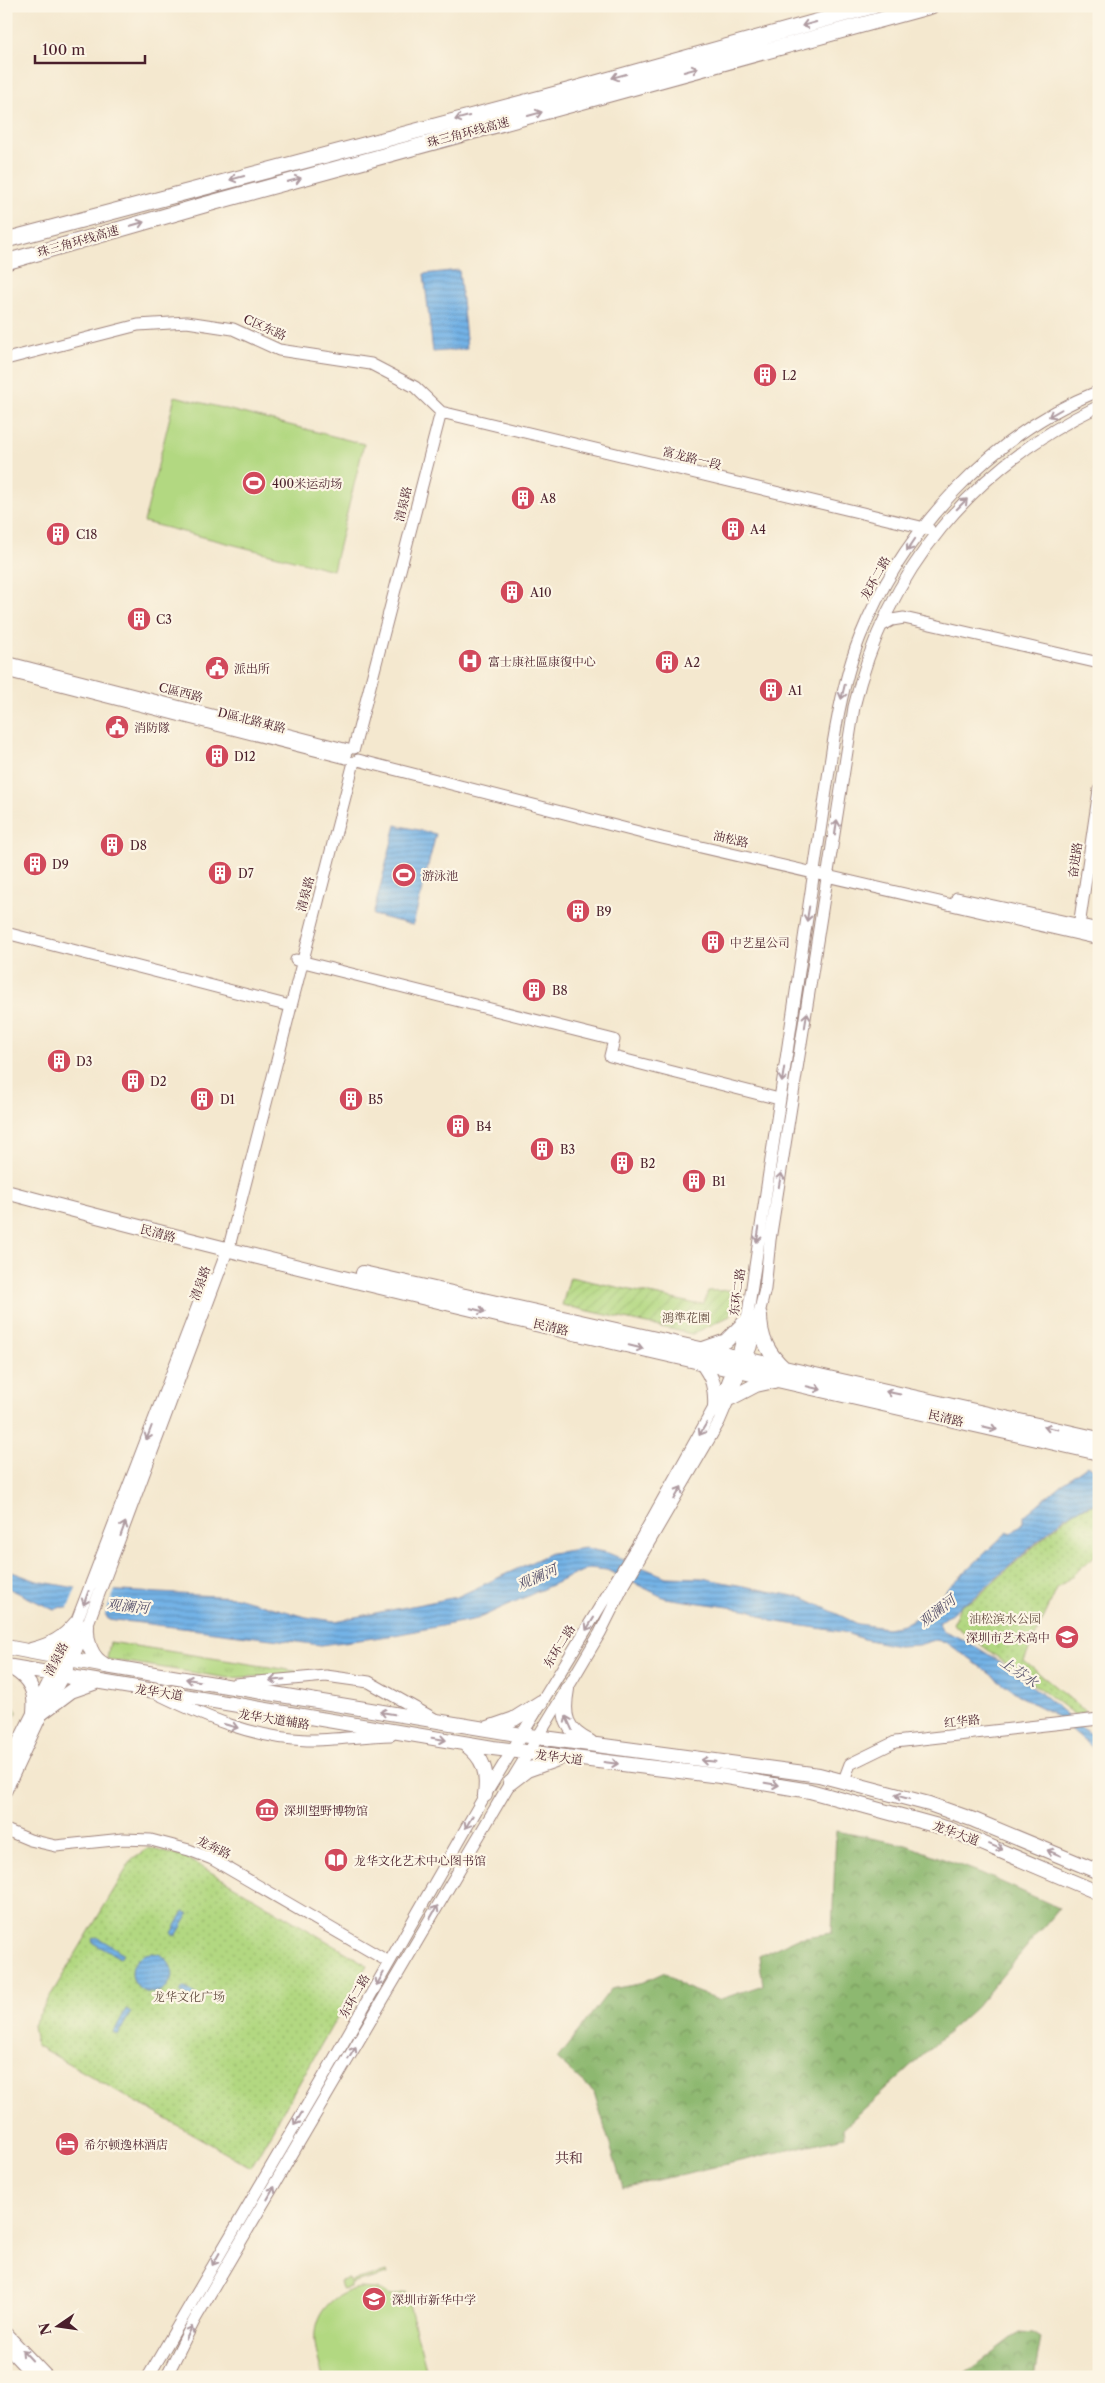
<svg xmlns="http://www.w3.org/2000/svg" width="1105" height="2383" font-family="'Libre Caslon Text','Noto Serif SC',serif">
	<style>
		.grass { fill: url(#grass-tufts); stroke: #7e7c56 }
		.forest { fill: url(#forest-crowns); stroke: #6c6c4d }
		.park { fill: url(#park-dots); stroke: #7e7c56 }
		.garden { fill: url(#garden-furrows); stroke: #7e7c56 }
		.pitch { fill: #b2d881; stroke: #7e7c56 }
		.water { fill: url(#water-rules); stroke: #5e6888 }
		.pier { fill: #f4e8cf }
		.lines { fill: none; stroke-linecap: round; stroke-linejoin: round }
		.secondary-casing { stroke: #9f847d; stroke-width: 13 }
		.primary-casing { stroke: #9f847d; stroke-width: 16 }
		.highway-casing { stroke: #9f847d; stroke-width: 17 }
		.secondary { stroke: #fff; stroke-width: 11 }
		.primary { stroke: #fff; stroke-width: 14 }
		.highway { stroke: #fff; stroke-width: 15 }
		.oneway { stroke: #ae9aa0 }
		.labels { text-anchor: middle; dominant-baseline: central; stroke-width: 4.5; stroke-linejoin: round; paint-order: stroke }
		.street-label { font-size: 12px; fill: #4a1f2b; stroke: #fcf5e5 }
		.poi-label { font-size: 12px; fill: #4a1f2b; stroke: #fcf5e5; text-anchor: start }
		.park-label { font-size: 12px; fill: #644d40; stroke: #fcf5e5 }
		.water-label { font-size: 14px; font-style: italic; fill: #58526c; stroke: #fcf5e5 }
		.neighbourhood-label { font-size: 14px; fill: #4a1f2b; stroke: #fcf5e5 }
	</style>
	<defs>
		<pattern id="grass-tufts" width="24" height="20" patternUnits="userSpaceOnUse" patternTransform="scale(1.25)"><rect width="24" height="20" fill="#b2d881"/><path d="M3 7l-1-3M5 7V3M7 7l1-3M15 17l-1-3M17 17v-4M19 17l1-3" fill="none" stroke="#9bb970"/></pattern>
		<pattern id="forest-crowns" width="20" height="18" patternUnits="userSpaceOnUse" patternTransform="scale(1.25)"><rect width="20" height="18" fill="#8db86f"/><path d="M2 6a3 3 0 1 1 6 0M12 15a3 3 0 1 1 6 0" fill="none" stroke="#75955b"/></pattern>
		<pattern id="park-dots" width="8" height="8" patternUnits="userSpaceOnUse" patternTransform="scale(1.25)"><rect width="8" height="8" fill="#b2d881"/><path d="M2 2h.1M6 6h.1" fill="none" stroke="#9bb970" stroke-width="1.8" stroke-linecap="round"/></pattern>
		<pattern id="garden-furrows" width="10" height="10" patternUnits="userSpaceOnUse" patternTransform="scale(1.25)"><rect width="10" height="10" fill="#b2d881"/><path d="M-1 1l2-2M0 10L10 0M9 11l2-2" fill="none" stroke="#9bb970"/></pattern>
		<pattern id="water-rules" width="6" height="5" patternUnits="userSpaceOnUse" patternTransform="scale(1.25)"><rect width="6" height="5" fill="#73b2e6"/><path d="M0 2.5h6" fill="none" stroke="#6090bb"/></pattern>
	</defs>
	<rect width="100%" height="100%" fill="#fcf5e5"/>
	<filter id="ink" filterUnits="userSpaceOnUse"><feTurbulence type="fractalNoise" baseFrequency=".02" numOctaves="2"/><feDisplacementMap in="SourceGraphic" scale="10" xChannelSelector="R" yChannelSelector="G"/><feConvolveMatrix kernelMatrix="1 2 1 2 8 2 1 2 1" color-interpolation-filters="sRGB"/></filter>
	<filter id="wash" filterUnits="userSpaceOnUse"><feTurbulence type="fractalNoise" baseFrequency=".0096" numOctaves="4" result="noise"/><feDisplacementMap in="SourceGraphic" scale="20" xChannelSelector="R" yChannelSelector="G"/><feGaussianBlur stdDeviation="1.12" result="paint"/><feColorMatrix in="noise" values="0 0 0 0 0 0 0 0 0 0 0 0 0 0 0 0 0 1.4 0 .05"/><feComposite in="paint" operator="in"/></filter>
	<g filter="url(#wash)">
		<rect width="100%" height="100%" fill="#f4e8cf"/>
		<path class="grass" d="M 110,1642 L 301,1672 L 301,1674 L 228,1678 L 107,1659 Z"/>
		<path class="forest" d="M 836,1831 L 906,1845 L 981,1873 L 1059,1908 L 976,2007 L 843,2128 L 844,2137 L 623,2188 L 594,2092 L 557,2059 L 611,1989 L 639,1984 L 665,1972 L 684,1987 L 718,2000 L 763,1985 L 759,1956 L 798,1938 L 832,1933 Z
			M 1020,2332 L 1033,2333 L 1041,2338 L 1034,2377 L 961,2377 Z"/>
		<path class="park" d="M 1099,1503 L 1099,1552 L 1057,1589 L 1024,1661 L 1086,1712 L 1075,1715 L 953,1624 L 960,1606 L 975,1599 L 1069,1515 L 1079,1509 Z
			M 149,1848 L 187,1858 L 367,1965 L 251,2167 L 36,2045 L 33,2025 L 133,1858 Z"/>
		<path class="garden" d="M 570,1277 L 696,1304 L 704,1303 L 708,1291 L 735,1290 L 730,1316 L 692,1334 L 562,1305 Z"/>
		<path class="pitch" d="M 175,396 L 364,444 L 333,570 L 144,522 Z
			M 6,1693 L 17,1712 L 6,1733 Z
			M 387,2272 L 388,2274 L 351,2284 L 351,2287 L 342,2289 L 340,2281 L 349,2279 L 350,2282 Z
			M 360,2288 L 377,2289 L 391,2296 L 406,2292 L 428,2377 L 323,2377 C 320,2366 316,2354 315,2343 C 312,2314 333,2293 360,2288 Z"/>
		<path class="water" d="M 459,270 L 467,349 L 433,352 L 424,274 Z
			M 396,825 L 436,834 L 413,925 L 373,915 Z
			M 1088,1465 L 1099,1473 L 1099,1503 L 1081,1508 L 1066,1516 L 974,1598 L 960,1606 L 939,1623 L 942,1630 C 1001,1654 1050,1702 1099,1742 L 1099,1753 L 1052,1713 L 1026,1700 L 946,1642 L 935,1640 L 918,1645 L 898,1646 L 863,1639 L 843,1632 L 771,1621 L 750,1610 L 665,1598 L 607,1570 L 589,1568 L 477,1619 L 389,1636 L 321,1645 L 108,1619 L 106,1615 L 61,1607 L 54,1610 L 6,1587 L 6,1570 L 37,1581 L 81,1589 L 236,1597 L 306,1617 L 335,1621 L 457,1597 L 551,1553 L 585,1548 L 608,1553 L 666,1577 L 702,1578 L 804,1598 L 858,1624 L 887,1628 L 903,1625 L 919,1616 L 1004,1535 L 1008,1532 L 1011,1534 L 1024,1522 L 1024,1516 L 1064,1482 Z
			M 184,1911 L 189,1914 L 176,1936 L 172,1933 Z
			M 97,1937 L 123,1953 L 120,1958 L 93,1943 L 92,1939 Z
			M132 1973a20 20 0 1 1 40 0a20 20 0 1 1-40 0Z
			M 183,1987 L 203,1999 L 200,2004 L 180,1992 Z
			M 126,2009 L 131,2012 L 118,2035 L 114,2032 Z"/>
		<path class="pier" d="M 77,1586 L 116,1588 L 104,1617 L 67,1610 Z"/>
	</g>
	<g filter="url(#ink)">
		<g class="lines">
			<g class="secondary-casing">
				<path id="secondary" d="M 6,359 L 138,325 L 187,322 L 233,329 L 279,350 L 371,364 L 415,387 L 441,412 L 929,529
					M 881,626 L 892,620 L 904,618 L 1099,663
					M 6,662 L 348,750
					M 6,671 L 346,758
					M 354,748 L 441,412
					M 358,760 L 662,838 L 1099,939
					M 957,898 L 1099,929
					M 6,933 L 290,1006
					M 1078,933 L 1099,790
					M 296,960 L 614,1040 L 610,1056 L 779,1099
					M 235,1684 L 326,1676 L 369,1682 L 433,1718
					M 158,1694 C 205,1717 253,1738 307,1740 C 334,1740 363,1736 391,1735
					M 6,1766 L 69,1641 L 208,1279
					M 844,1780 L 850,1764 L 895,1742 L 1099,1719
					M 6,1791 L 43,1712 L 72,1660 L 87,1626 L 230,1243 L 354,762
					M 6,1830 L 30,1840 L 56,1846 L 123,1839 L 151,1840 L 189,1850 L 212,1859 L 389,1962
					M 6,2333 L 48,2377
					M 6,2347 L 34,2377
					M 148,2377 L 327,2071 L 485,1795 L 637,1546 L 726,1386 L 737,1358 L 747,1320 L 833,744 C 839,707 846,672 860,637 C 902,532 992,433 1099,391
					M 166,2377 L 194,2321 L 510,1783 L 567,1689 L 600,1633 L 623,1587 L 719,1422 L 751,1347 L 765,1289 L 770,1240 L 854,707 C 886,571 973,466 1099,406"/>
			</g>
			<g class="primary-casing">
				<path id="primary" d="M 6,1192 C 368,1289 734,1370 1099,1453
					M 363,1273 L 1099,1439
					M 760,1315 C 760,1338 768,1354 785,1369
					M 703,1349 L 726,1341 L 747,1320
					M 701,1362 C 713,1377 716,1389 715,1407
					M 731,1398 L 756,1385 L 774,1381
					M 87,1626 C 86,1641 91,1658 105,1665
					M 6,1647 L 106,1666 L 522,1735 L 819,1775 L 929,1804 L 974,1820 L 1099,1872
					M 31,1650 C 51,1645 63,1639 76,1623
					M 6,1666 L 493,1748 L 720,1776 L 810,1791 L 949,1829 L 1099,1893
					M 13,1669 C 31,1679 36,1693 34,1712
					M 567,1689 C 562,1716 565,1730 590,1742
					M 43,1712 L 71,1691 L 94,1683
					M 488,1728 L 514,1719 L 541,1702
					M 465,1744 C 484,1758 488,1772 485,1795
					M 510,1783 L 527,1770 L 558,1759"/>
			</g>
			<g class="highway-casing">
				<path id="highway" d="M 6,240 L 571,90 L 873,6
					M 6,262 L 204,205 L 931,6"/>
			</g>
			<use href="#secondary" class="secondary"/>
			<use href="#primary" class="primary"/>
			<use href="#highway" class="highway"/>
		</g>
		<defs><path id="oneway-shaft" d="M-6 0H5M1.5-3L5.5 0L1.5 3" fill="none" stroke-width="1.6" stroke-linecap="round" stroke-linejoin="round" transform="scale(1.25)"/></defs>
		<g class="oneway">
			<use href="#oneway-shaft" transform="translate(809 24) rotate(165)"/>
			<use href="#oneway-shaft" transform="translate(691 70) rotate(-15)"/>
			<use href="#oneway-shaft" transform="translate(619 76) rotate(165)"/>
			<use href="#oneway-shaft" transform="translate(535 114) rotate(-15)"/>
			<use href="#oneway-shaft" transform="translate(462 118) rotate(165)"/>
			<use href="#oneway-shaft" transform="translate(237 178) rotate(165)"/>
			<use href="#oneway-shaft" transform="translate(294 180) rotate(-15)"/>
			<use href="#oneway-shaft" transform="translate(137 224) rotate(-16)"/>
			<use href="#oneway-shaft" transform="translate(1055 413) rotate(150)"/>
			<use href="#oneway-shaft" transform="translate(962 504) rotate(-45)"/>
			<use href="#oneway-shaft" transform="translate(911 545) rotate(124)"/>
			<use href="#oneway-shaft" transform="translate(843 692) rotate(104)"/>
			<use href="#oneway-shaft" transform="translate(836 827) rotate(-82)"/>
			<use href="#oneway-shaft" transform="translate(808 914) rotate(99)"/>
			<use href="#oneway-shaft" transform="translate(806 1020) rotate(-81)"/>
			<use href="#oneway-shaft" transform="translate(783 1075) rotate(99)"/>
			<use href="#oneway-shaft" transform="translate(780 1180) rotate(-80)"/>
			<use href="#oneway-shaft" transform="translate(758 1235) rotate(99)"/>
			<use href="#oneway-shaft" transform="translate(478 1310) rotate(13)"/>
			<use href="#oneway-shaft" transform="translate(636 1347) rotate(13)"/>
			<use href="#oneway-shaft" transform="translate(814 1388) rotate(13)"/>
			<use href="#oneway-shaft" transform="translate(893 1393) rotate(-168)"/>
			<use href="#oneway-shaft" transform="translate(990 1428) rotate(13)"/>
			<use href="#oneway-shaft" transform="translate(1051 1428) rotate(-168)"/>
			<use href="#oneway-shaft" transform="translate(703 1429) rotate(121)"/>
			<use href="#oneway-shaft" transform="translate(149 1433) rotate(111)"/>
			<use href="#oneway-shaft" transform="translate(678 1493) rotate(-60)"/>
			<use href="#oneway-shaft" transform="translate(123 1529) rotate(-70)"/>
			<use href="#oneway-shaft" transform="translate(86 1598) rotate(110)"/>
			<use href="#oneway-shaft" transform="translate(590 1624) rotate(122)"/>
			<use href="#oneway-shaft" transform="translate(193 1680) rotate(-171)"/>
			<use href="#oneway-shaft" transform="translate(277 1680) rotate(174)"/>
			<use href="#oneway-shaft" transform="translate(387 1713) rotate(-170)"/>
			<use href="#oneway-shaft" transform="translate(569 1723) rotate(-114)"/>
			<use href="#oneway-shaft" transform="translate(231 1726) rotate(16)"/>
			<use href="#oneway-shaft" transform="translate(439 1739) rotate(9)"/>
			<use href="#oneway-shaft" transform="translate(708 1761) rotate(-174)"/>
			<use href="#oneway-shaft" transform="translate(611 1763) rotate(7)"/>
			<use href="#oneway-shaft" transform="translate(772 1784) rotate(9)"/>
			<use href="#oneway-shaft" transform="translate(902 1797) rotate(-165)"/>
			<use href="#oneway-shaft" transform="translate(469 1822) rotate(120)"/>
			<use href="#oneway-shaft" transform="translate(996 1847) rotate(22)"/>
			<use href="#oneway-shaft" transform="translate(1054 1853) rotate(-157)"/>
			<use href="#oneway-shaft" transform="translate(434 1912) rotate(-60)"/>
			<use href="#oneway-shaft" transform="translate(380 1979) rotate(120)"/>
			<use href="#oneway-shaft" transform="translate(352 2053) rotate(-59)"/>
			<use href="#oneway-shaft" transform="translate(298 2119) rotate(121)"/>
			<use href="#oneway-shaft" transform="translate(271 2193) rotate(-60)"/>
			<use href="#oneway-shaft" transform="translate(216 2259) rotate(120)"/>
			<use href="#oneway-shaft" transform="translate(189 2333) rotate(-65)"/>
			<use href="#oneway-shaft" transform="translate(27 2355) rotate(-133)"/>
		</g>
	</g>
	<defs>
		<g id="building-disc" transform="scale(1.25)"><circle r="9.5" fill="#d1495b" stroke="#fcf5e5"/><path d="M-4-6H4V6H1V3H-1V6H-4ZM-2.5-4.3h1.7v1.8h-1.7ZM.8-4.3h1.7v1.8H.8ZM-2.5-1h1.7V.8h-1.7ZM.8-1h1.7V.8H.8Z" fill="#fff"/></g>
		<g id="stadium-disc" transform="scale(1.25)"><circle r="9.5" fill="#d1495b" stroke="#fcf5e5"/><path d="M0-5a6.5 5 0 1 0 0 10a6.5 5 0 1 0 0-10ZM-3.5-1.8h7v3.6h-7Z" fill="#fff"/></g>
		<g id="hospital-disc" transform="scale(1.25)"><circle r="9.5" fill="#d1495b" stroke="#fcf5e5"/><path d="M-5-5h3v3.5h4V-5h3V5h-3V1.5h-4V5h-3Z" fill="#fff"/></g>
		<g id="civic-disc" transform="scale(1.25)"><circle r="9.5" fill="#d1495b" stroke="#fcf5e5"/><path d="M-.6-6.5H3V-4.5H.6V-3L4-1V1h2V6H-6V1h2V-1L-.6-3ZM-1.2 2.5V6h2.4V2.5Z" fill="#fff"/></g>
		<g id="school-disc" transform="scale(1.25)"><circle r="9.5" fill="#d1495b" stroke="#fcf5e5"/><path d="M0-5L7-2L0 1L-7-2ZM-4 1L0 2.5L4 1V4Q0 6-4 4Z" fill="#fff"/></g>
		<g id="museum-disc" transform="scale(1.25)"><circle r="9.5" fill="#d1495b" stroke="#fcf5e5"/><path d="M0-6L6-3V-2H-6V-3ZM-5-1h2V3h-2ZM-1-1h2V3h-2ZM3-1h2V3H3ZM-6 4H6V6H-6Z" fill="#fff"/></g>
		<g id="library-disc" transform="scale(1.25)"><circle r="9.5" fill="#d1495b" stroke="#fcf5e5"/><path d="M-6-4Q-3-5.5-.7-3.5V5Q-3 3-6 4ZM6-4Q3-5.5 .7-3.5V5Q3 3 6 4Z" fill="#fff"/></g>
		<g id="hotel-disc" transform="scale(1.25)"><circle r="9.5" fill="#d1495b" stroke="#fcf5e5"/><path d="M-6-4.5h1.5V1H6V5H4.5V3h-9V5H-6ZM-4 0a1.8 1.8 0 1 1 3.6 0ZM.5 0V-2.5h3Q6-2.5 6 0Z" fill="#fff"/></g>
	</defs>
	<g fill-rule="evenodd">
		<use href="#building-disc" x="765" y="375"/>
		<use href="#stadium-disc" x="254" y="483"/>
		<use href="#building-disc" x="523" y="498"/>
		<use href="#building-disc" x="733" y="529"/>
		<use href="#building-disc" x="58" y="534"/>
		<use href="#building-disc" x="512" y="592"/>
		<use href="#building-disc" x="139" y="619"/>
		<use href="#hospital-disc" x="470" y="661"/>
		<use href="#building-disc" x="667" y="662"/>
		<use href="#civic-disc" x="217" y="668"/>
		<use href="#building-disc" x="771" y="690"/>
		<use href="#civic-disc" x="117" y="727"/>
		<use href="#building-disc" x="217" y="756"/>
		<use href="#building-disc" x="112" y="845"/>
		<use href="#building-disc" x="35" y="864"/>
		<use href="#building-disc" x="220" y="873"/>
		<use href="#stadium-disc" x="404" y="875"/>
		<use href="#building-disc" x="578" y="911"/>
		<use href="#building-disc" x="713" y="942"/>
		<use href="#building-disc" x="534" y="990"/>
		<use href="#building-disc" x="59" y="1061"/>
		<use href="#building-disc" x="133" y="1081"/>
		<use href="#building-disc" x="202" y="1099"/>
		<use href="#building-disc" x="351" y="1099"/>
		<use href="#building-disc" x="458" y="1126"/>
		<use href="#building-disc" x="542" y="1149"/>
		<use href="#building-disc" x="622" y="1163"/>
		<use href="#building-disc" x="694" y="1181"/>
		<use href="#school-disc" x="1067" y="1637"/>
		<use href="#museum-disc" x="267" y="1810"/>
		<use href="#library-disc" x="336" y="1860"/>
		<use href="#hotel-disc" x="67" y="2144"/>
		<use href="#school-disc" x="374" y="2299"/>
	</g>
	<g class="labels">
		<g class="street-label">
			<text transform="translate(468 132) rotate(-15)">珠三角环线高速</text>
			<text transform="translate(78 241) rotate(-16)">珠三角环线高速</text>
			<text transform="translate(265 327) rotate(24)">C区东路</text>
			<text transform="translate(692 458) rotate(14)">富龙路一段</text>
			<text transform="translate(403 504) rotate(-76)">清泉路</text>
			<text transform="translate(875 578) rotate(-61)">龙环二路</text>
			<text transform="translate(181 692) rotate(14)">C區西路</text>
			<text transform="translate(252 720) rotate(14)">D區北路東路</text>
			<text transform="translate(731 839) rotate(13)">油松路</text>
			<text transform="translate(1075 860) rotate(-82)">奋进路</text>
			<text transform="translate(305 894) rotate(-75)">清泉路</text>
			<text transform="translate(158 1233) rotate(15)">民清路</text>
			<text transform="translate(200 1283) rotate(-70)">清泉路</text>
			<text transform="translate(737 1292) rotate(-82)">东环二路</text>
			<text transform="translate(551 1327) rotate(13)">民清路</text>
			<text transform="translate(946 1418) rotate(13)">民清路</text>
			<text transform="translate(559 1646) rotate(-58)">东环二路</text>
			<text transform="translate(56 1659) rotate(-62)">清泉路</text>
			<text transform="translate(159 1692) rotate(9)">龙华大道</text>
			<text transform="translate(274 1719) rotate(9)">龙华大道辅路</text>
			<text transform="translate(962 1721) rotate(-6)">红华路</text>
			<text transform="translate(559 1757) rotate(7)">龙华大道</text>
			<text transform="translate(956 1833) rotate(20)">龙华大道</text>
			<text transform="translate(214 1847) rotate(26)">龙奔路</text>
			<text transform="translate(354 1996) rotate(-60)">东环二路</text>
		</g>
		<g class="poi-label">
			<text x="782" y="375">L2</text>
			<text x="272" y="483">400米运动场</text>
			<text x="540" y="498">A8</text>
			<text x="750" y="529">A4</text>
			<text x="76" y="534">C18</text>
			<text x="530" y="592">A10</text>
			<text x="156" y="619">C3</text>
			<text x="488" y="661">富士康社區康復中心</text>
			<text x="684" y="662">A2</text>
			<text x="234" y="668">派出所</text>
			<text x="788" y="690">A1</text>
			<text x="134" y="727">消防隊</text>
			<text x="234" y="756">D12</text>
			<text x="130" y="845">D8</text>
			<text x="52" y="864">D9</text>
			<text x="238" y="873">D7</text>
			<text x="422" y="875">游泳池</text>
			<text x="596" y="911">B9</text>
			<text x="730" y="942">中艺星公司</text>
			<text x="552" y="990">B8</text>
			<text x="76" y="1061">D3</text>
			<text x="150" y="1081">D2</text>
			<text x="220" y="1099">D1</text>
			<text x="368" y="1099">B5</text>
			<text x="476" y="1126">B4</text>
			<text x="560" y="1149">B3</text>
			<text x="640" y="1163">B2</text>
			<text x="712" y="1181">B1</text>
			<text x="1050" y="1637" text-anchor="end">深圳市艺术高中</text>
			<text x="284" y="1810">深圳望野博物馆</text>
			<text x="354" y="1860">龙华文化艺术中心图书馆</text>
			<text x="84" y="2144">希尔顿逸林酒店</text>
			<text x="392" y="2299">深圳市新华中学</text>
		</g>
		<g class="park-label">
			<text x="686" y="1317">鴻準花園</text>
			<text x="1005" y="1618">油松滨水公园</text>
			<text x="189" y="1996">龙华文化广场</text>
		</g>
		<g class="water-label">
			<text transform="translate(537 1577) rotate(-24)">观澜河</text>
			<text transform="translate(128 1606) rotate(6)">观澜河</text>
			<text transform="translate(937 1611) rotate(-38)">观澜河</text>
			<text transform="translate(1019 1672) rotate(35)">上芬水</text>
		</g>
		<g class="neighbourhood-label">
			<text x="569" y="2158">共和</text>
		</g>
	</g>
	<rect width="1105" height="2383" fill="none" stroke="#fcf5e5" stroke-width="25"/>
	<g transform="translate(58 2326) rotate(257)" stroke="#fcf5e5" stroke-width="4" paint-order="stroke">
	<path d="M0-4L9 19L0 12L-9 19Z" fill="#4a1f2b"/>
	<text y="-8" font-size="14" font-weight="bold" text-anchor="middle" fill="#4a1f2b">N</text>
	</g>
	<path d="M35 55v8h110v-8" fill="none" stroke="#4a1f2b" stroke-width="2.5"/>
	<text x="42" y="55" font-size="15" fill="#4a1f2b" stroke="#fcf5e5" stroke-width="4" paint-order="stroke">100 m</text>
</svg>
